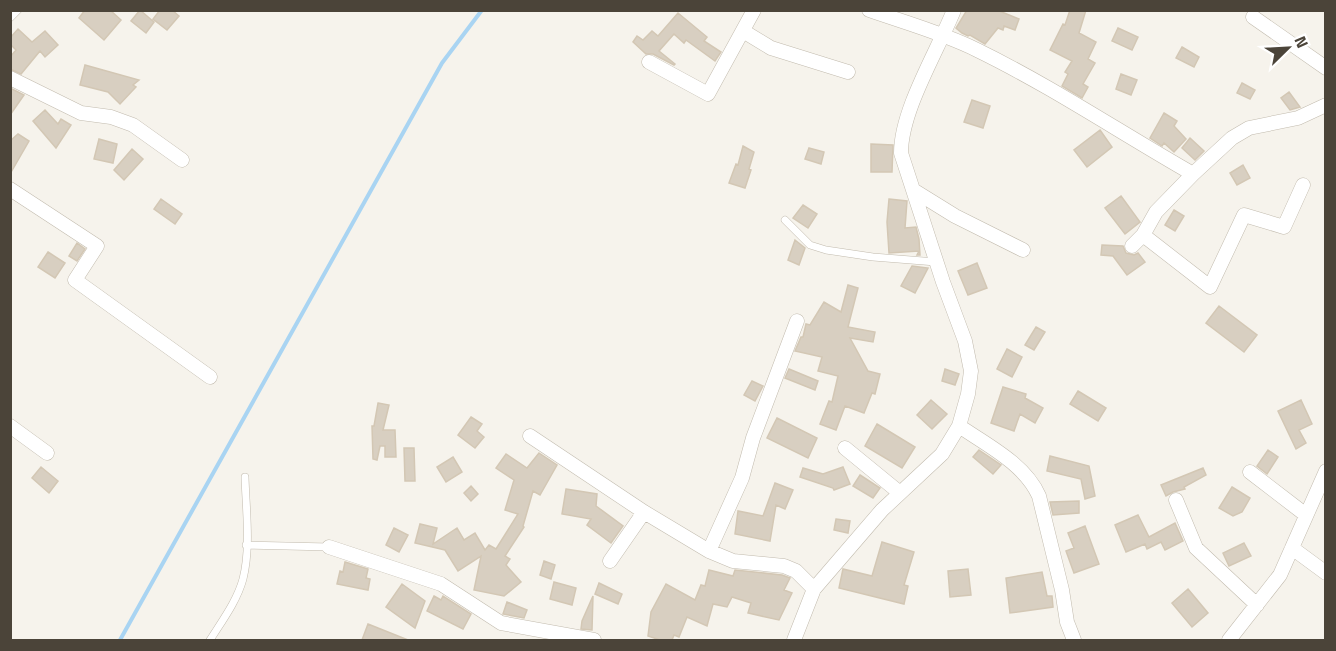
<svg xmlns="http://www.w3.org/2000/svg" width="1336" height="651" font-family="'Titillium Web',sans-serif">
	<style>
		.lines { fill: none; stroke-linecap: round; stroke-linejoin: round }
		.stream { stroke: #a9d4f2; stroke-width: 4 }
		.building { fill: #d8cfc1; stroke: #d3c7b4; stroke-width: 1.5 }
		.service-casing { stroke: #c2bbae; stroke-width: 8 }
		.minor-casing { stroke: #c2bbae; stroke-width: 15 }
		.service { stroke: #fff; stroke-width: 7 }
		.minor { stroke: #fff; stroke-width: 14 }
	</style>
	<rect width="100%" height="100%" fill="#f6f3ec"/>
	<g class="lines">
		<path class="stream" d="M 120,640 L 442,63 L 482,10"/>
	</g>
	<path class="building" d="M 85,10 L 110,10 L 121,20 L 104,40 L 79,18 Z
		M 140,10 L 154,22 L 146,33 L 131,21 Z
		M 160,10 L 172,10 L 179,16 L 167,30 L 153,19 Z
		M 967,10 L 997,10 L 1019,19 L 1015,30 L 1004,26 L 1003,30 L 998,28 L 985,44 L 970,35 L 968,36 L 962,33 L 956,28 Z
		M 1070,10 L 1086,10 L 1079,33 L 1096,42 L 1088,59 L 1095,63 L 1083,84 L 1088,87 L 1082,98 L 1062,86 L 1068,74 L 1065,72 L 1072,61 L 1050,50 L 1063,24 L 1065,25 Z
		M 678,13 L 707,37 L 704,41 L 721,52 L 715,61 L 686,40 L 684,43 L 674,34 L 659,51 L 675,64 L 674,65 L 653,54 L 646,54 L 633,42 L 637,36 L 643,40 L 652,31 L 658,36 Z
		M 1118,28 L 1138,37 L 1132,50 L 1112,41 Z
		M 18,29 L 32,42 L 45,31 L 58,45 L 45,57 L 40,51 L 21,74 L 10,69 L 10,57 L 16,50 L 10,44 L 10,38 Z
		M 1182,47 L 1199,57 L 1194,67 L 1176,58 Z
		M 85,65 L 139,80 L 133,85 L 136,87 L 120,104 L 108,92 L 80,85 Z
		M 1121,74 L 1137,80 L 1131,95 L 1116,89 Z
		M 1242,83 L 1255,90 L 1250,99 L 1237,93 Z
		M 10,88 L 24,95 L 10,115 Z
		M 1289,92 L 1300,107 L 1290,110 L 1281,98 Z
		M 972,100 L 990,106 L 983,128 L 964,122 Z
		M 45,110 L 58,124 L 61,119 L 71,125 L 56,148 L 33,121 Z
		M 1164,113 L 1177,121 L 1174,126 L 1186,139 L 1174,152 L 1164,143 L 1162,146 L 1150,138 Z
		M 1100,130 L 1112,147 L 1087,167 L 1074,150 Z
		M 18,134 L 29,141 L 10,174 L 10,141 Z
		M 1190,138 L 1204,151 L 1195,160 L 1182,148 Z
		M 99,139 L 117,144 L 113,163 L 94,159 Z
		M 871,144 L 893,145 L 892,172 L 871,172 Z
		M 743,146 L 754,152 L 749,169 L 751,170 L 745,188 L 729,183 L 736,164 L 738,165 Z
		M 809,148 L 824,152 L 821,164 L 805,159 Z
		M 132,149 L 143,159 L 124,180 L 114,170 Z
		M 1243,165 L 1250,178 L 1237,185 L 1230,173 Z
		M 1121,196 L 1140,222 L 1125,234 L 1105,208 Z
		M 161,199 L 182,214 L 175,224 L 154,209 Z
		M 889,199 L 907,201 L 905,228 L 916,227 L 919,239 L 920,255 L 917,255 L 919,251 L 889,253 L 887,222 Z
		M 803,205 L 817,214 L 808,228 L 793,218 Z
		M 1174,210 L 1184,216 L 1175,231 L 1165,225 Z
		M 795,240 L 805,248 L 799,265 L 788,260 Z
		M 77,243 L 85,249 L 77,261 L 69,256 Z
		M 1102,245 L 1123,246 L 1126,253 L 1134,255 L 1138,253 L 1145,262 L 1127,275 L 1113,256 L 1101,255 Z
		M 48,252 L 65,263 L 55,278 L 38,267 Z
		M 977,263 L 987,288 L 968,295 L 958,271 Z
		M 912,266 L 928,268 L 915,293 L 901,286 Z
		M 848,285 L 858,288 L 848,327 L 875,332 L 873,342 L 850,338 L 868,371 L 880,374 L 875,394 L 872,393 L 864,413 L 845,406 L 836,430 L 820,424 L 829,401 L 832,402 L 838,376 L 818,371 L 822,357 L 795,351 L 801,337 L 803,337 L 806,324 L 810,325 L 824,302 L 841,312 Z
		M 1219,306 L 1257,335 L 1244,352 L 1206,323 Z
		M 1036,327 L 1045,332 L 1034,350 L 1025,345 Z
		M 1007,349 L 1022,357 L 1012,377 L 997,369 Z
		M 789,369 L 818,381 L 815,390 L 785,378 Z
		M 945,369 L 959,374 L 955,385 L 942,381 Z
		M 752,381 L 763,386 L 755,401 L 744,395 Z
		M 1003,387 L 1026,394 L 1025,398 L 1043,408 L 1035,423 L 1020,414 L 1014,431 L 991,423 Z
		M 1078,391 L 1106,408 L 1098,421 L 1070,404 Z
		M 931,400 L 947,414 L 932,429 L 917,415 Z
		M 1301,400 L 1312,424 L 1299,430 L 1306,443 L 1296,449 L 1278,411 Z
		M 378,403 L 389,405 L 383,430 L 395,430 L 396,457 L 385,457 L 385,446 L 380,446 L 377,460 L 373,459 L 372,426 L 374,426 Z
		M 471,417 L 482,424 L 477,431 L 484,437 L 475,448 L 458,435 Z
		M 777,418 L 817,438 L 808,458 L 767,438 Z
		M 877,424 L 915,447 L 902,468 L 865,446 Z
		M 404,448 L 414,448 L 415,481 L 405,481 Z
		M 979,450 L 1001,465 L 993,474 L 973,457 Z
		M 1268,450 L 1278,457 L 1267,474 L 1257,466 Z
		M 539,453 L 557,465 L 540,495 L 533,491 L 523,526 L 524,527 L 505,556 L 510,559 L 506,565 L 521,582 L 504,596 L 474,590 L 481,556 L 458,571 L 445,550 L 415,543 L 420,524 L 437,528 L 433,544 L 457,528 L 464,540 L 475,533 L 485,550 L 489,545 L 496,549 L 518,514 L 505,510 L 514,480 L 496,468 L 506,454 L 527,468 Z
		M 1050,456 L 1089,466 L 1095,496 L 1085,499 L 1081,479 L 1047,471 Z
		M 453,457 L 462,472 L 446,482 L 437,467 Z
		M 41,467 L 58,481 L 49,493 L 32,478 Z
		M 843,467 L 850,484 L 834,490 L 833,488 L 800,477 L 803,468 L 823,474 Z
		M 1203,468 L 1206,475 L 1184,487 L 1185,489 L 1173,492 L 1166,496 L 1161,485 Z
		M 860,475 L 880,488 L 873,498 L 853,486 Z
		M 775,483 L 793,490 L 785,509 L 776,505 L 770,541 L 735,534 L 738,511 L 763,516 Z
		M 471,486 L 478,494 L 471,501 L 464,493 Z
		M 1232,487 L 1250,498 L 1242,512 L 1233,516 L 1219,508 Z
		M 566,489 L 597,494 L 596,506 L 623,526 L 611,543 L 587,525 L 591,519 L 562,514 Z
		M 1079,501 L 1079,513 L 1053,515 L 1050,502 Z
		M 1138,515 L 1149,537 L 1175,523 L 1183,541 L 1165,550 L 1161,542 L 1147,549 L 1145,544 L 1126,552 L 1115,525 Z
		M 836,519 L 850,521 L 848,533 L 834,530 Z
		M 1085,526 L 1099,564 L 1074,573 L 1066,551 L 1074,548 L 1068,533 Z
		M 394,528 L 408,535 L 399,552 L 386,545 Z
		M 882,542 L 914,552 L 904,585 L 908,586 L 904,604 L 839,588 L 843,569 L 872,576 Z
		M 1244,543 L 1251,556 L 1229,566 L 1223,553 Z
		M 544,561 L 555,565 L 551,579 L 540,575 Z
		M 345,562 L 368,569 L 366,578 L 370,579 L 368,590 L 337,584 L 340,571 L 343,572 Z
		M 968,569 L 971,595 L 950,597 L 948,571 Z
		M 709,570 L 733,576 L 735,570 L 782,575 L 790,578 L 784,590 L 792,593 L 779,620 L 748,613 L 751,603 L 732,597 L 727,607 L 713,604 L 707,626 L 687,617 L 679,637 L 674,635 L 672,640 L 660,640 L 648,636 L 651,612 L 666,584 L 695,600 L 701,585 L 705,586 Z
		M 1042,572 L 1047,596 L 1052,596 L 1053,607 L 1010,613 L 1006,578 Z
		M 554,582 L 576,588 L 572,605 L 550,599 Z
		M 599,583 L 622,594 L 618,604 L 595,594 Z
		M 402,584 L 425,601 L 415,628 L 386,607 Z
		M 1188,589 L 1208,613 L 1192,627 L 1172,603 Z
		M 434,596 L 441,600 L 443,596 L 471,614 L 463,629 L 427,611 Z
		M 593,596 L 592,630 L 581,629 L 582,621 Z
		M 507,602 L 527,610 L 524,618 L 503,614 Z
		M 368,624 L 408,640 L 362,640 Z"/>
	<g class="lines">
		<g class="service-casing">
			<path id="service" d="M 10,18 L 18,10
				M 785,220 L 810,245 L 826,250 L 873,257 L 936,262
				M 246,545 L 329,547
				M 210,640 C 222,621 237,601 243,579 C 251,547 246,510 245,477"/>
		</g>
		<g class="minor-casing">
			<path id="minor" d="M 869,10 C 906,23 943,33 977,50 C 1051,86 1121,133 1193,174
				M 1253,17 L 1326,68
				M 743,31 L 771,48 L 848,72
				M 649,62 L 708,94 L 754,10
				M 10,78 L 81,113 L 111,117 L 133,125 L 182,160
				M 10,189 L 97,246 L 75,280 L 210,377
				M 913,190 L 955,216 L 1023,250
				M 1143,235 L 1210,287 L 1244,215 L 1284,227 L 1303,185
				M 1132,246 L 1143,235 L 1156,212 L 1193,174 L 1232,138 L 1249,128 L 1298,118 L 1326,105
				M 10,426 L 47,453
				M 959,426 C 987,445 1025,464 1039,496 L 1062,590 L 1067,622 L 1074,640
				M 530,436 L 644,512 L 709,551 L 733,561 L 784,566 L 796,571 L 814,589
				M 845,448 L 900,493
				M 1250,472 L 1306,515
				M 1176,500 L 1196,548 L 1257,605
				M 329,547 L 441,584 L 501,623 L 594,640
				M 1292,548 L 1326,573
				M 709,551 L 742,478 L 753,438 L 797,321
				M 610,561 L 644,512
				M 794,640 L 814,589 L 882,510 L 942,454 L 959,426 L 968,394 L 971,371 L 965,341 L 943,282 L 901,153 C 901,110 937,52 954,10
				M 1229,640 L 1280,575 L 1326,471"/>
		</g>
		<use href="#service" class="service"/>
		<use href="#minor" class="minor"/>
	</g>
	<rect width="1336" height="651" fill="none" stroke="#4b4439" stroke-width="24"/>
	<g transform="translate(1288 48) rotate(66)" stroke="#ffffff" stroke-width="4.5" paint-order="stroke">
	<path d="M0-4.5L10 22L0 15L-10 22Z" fill="#4b4439"/>
	<text y="-9" font-size="16" font-weight="bold" text-anchor="middle" fill="#4b4439">N</text>
	</g>
</svg>
